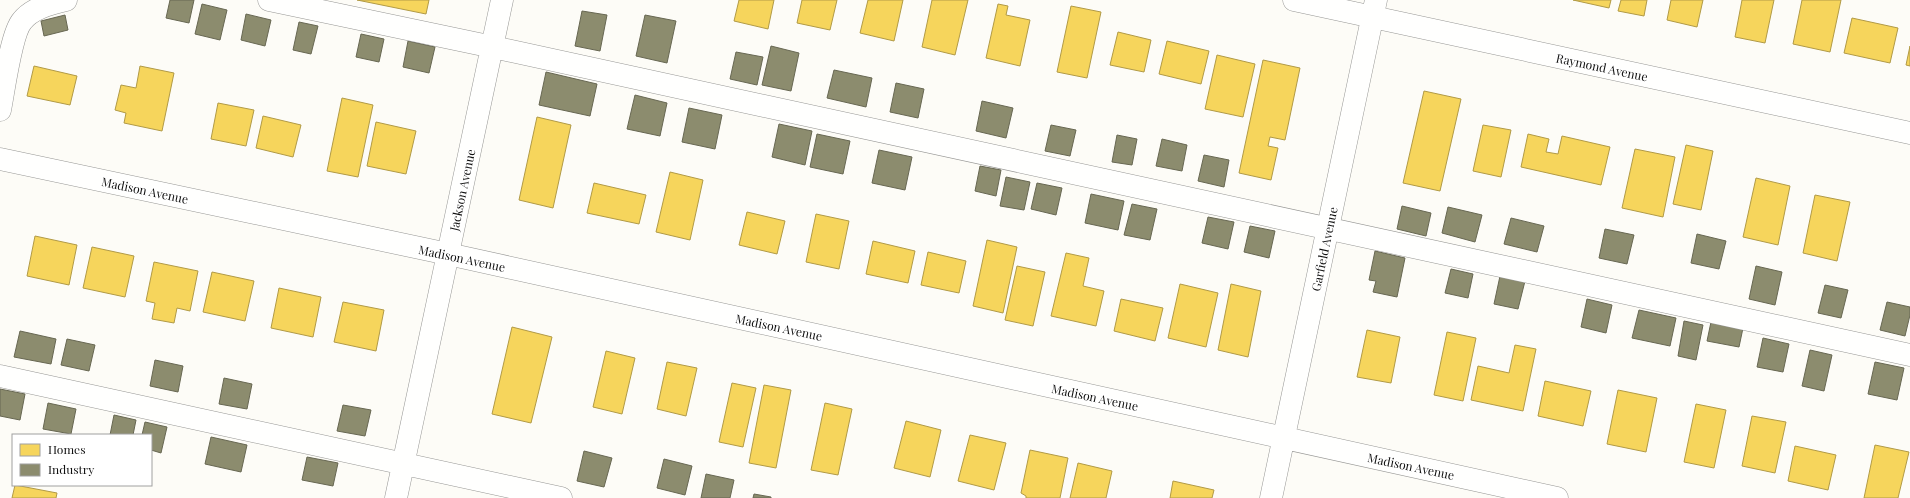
<svg xmlns="http://www.w3.org/2000/svg" width="1910" height="498" font-family="'Playfair Display',serif">
	<style>
		.homes { fill: #f6d55c; stroke: #b19a46 }
		.industry { fill: #8c8c6e; stroke: #676752 }
		.lines { fill: none; stroke-linecap: round; stroke-linejoin: round }
		.minor-casing { stroke: #979795; stroke-width: 23 }
		.minor { stroke: #fffffe; stroke-width: 22 }
		.labels { text-anchor: middle; dominant-baseline: central; stroke-width: 4; stroke-linejoin: round; paint-order: stroke }
		.street-label { font-size: 12px; fill: #111; stroke: #fff }
	</style>
	<rect width="100%" height="100%" fill="#fdfcf7"/>
	<path class="homes" d="M 357,0 L 429,0 L 426,14 Z
		M 739,0 L 774,0 L 768,29 L 734,21 Z
		M 802,0 L 837,0 L 830,30 L 797,23 Z
		M 868,0 L 903,0 L 894,41 L 860,33 Z
		M 932,0 L 968,0 L 955,55 L 922,47 Z
		M 1573,0 L 1611,0 L 1609,8 Z
		M 1621,0 L 1647,0 L 1644,16 L 1618,11 Z
		M 1671,0 L 1703,0 L 1697,27 L 1667,20 Z
		M 1742,0 L 1774,0 L 1765,43 L 1735,37 Z
		M 1802,0 L 1841,0 L 1830,52 L 1793,44 Z
		M 998,4 L 1008,6 L 1006,15 L 1030,20 L 1020,66 L 986,58 Z
		M 1071,6 L 1101,12 L 1087,78 L 1057,72 Z
		M 1852,18 L 1898,28 L 1890,63 L 1844,53 Z
		M 1118,32 L 1151,40 L 1144,72 L 1110,65 Z
		M 1167,41 L 1209,51 L 1201,84 L 1159,74 Z
		M 1910,46 L 1910,66 L 1906,65 Z
		M 1217,55 L 1255,64 L 1243,117 L 1205,109 Z
		M 1263,60 L 1300,68 L 1285,140 L 1270,137 L 1268,146 L 1278,148 L 1271,180 L 1239,173 Z
		M 34,66 L 77,76 L 70,105 L 27,96 Z
		M 140,66 L 174,73 L 162,131 L 124,123 L 126,113 L 115,110 L 121,85 L 136,88 Z
		M 1424,91 L 1461,99 L 1440,191 L 1403,183 Z
		M 342,98 L 373,105 L 358,177 L 327,171 Z
		M 218,103 L 254,110 L 246,146 L 211,139 Z
		M 263,116 L 301,125 L 293,157 L 256,148 Z
		M 537,117 L 571,125 L 553,208 L 519,200 Z
		M 376,122 L 416,131 L 406,174 L 367,166 Z
		M 1483,125 L 1511,130 L 1501,177 L 1473,171 Z
		M 1528,134 L 1549,139 L 1546,152 L 1558,154 L 1562,136 L 1610,147 L 1601,185 L 1521,167 Z
		M 1686,145 L 1713,151 L 1701,210 L 1673,204 Z
		M 1635,149 L 1675,157 L 1663,217 L 1622,208 Z
		M 670,172 L 703,180 L 690,240 L 656,232 Z
		M 1756,178 L 1790,186 L 1778,245 L 1743,237 Z
		M 594,183 L 646,195 L 639,224 L 587,213 Z
		M 1815,195 L 1850,202 L 1837,261 L 1803,253 Z
		M 747,212 L 785,221 L 777,254 L 739,245 Z
		M 816,214 L 849,221 L 839,269 L 806,262 Z
		M 35,236 L 77,245 L 69,285 L 27,276 Z
		M 987,240 L 1017,247 L 1003,313 L 973,306 Z
		M 873,241 L 915,251 L 908,283 L 866,274 Z
		M 92,247 L 134,256 L 125,297 L 83,288 Z
		M 928,252 L 966,261 L 959,293 L 921,285 Z
		M 1066,253 L 1089,258 L 1083,286 L 1104,291 L 1096,326 L 1051,316 Z
		M 154,262 L 198,271 L 190,311 L 177,308 L 174,323 L 152,319 L 155,303 L 146,301 Z
		M 1017,266 L 1045,272 L 1033,326 L 1005,320 Z
		M 212,272 L 254,281 L 245,321 L 203,312 Z
		M 1180,284 L 1218,293 L 1206,347 L 1168,338 Z
		M 1231,284 L 1261,291 L 1248,357 L 1218,350 Z
		M 279,288 L 321,297 L 313,337 L 271,328 Z
		M 1121,299 L 1163,308 L 1155,341 L 1114,331 Z
		M 343,302 L 384,310 L 376,351 L 334,342 Z
		M 512,327 L 552,337 L 531,423 L 492,414 Z
		M 1367,330 L 1400,337 L 1391,383 L 1357,377 Z
		M 1447,332 L 1476,338 L 1463,401 L 1434,395 Z
		M 1515,345 L 1536,349 L 1523,411 L 1471,400 L 1478,366 L 1509,373 Z
		M 606,351 L 635,358 L 622,414 L 593,407 Z
		M 667,362 L 697,368 L 686,416 L 657,409 Z
		M 1545,381 L 1591,391 L 1583,426 L 1538,416 Z
		M 732,383 L 756,388 L 743,447 L 719,442 Z
		M 764,385 L 791,390 L 776,468 L 749,463 Z
		M 1618,390 L 1657,398 L 1646,452 L 1607,444 Z
		M 825,403 L 852,409 L 838,475 L 811,470 Z
		M 1696,404 L 1726,410 L 1714,468 L 1684,462 Z
		M 1752,416 L 1786,422 L 1775,473 L 1742,466 Z
		M 906,421 L 941,430 L 930,477 L 894,468 Z
		M 970,435 L 1006,443 L 994,490 L 958,481 Z
		M 1875,445 L 1909,452 L 1898,498 L 1864,498 Z
		M 1795,446 L 1836,455 L 1828,490 L 1788,481 Z
		M 1030,450 L 1068,458 L 1060,498 L 1026,498 L 1026,496 L 1021,493 Z
		M 1078,463 L 1112,471 L 1106,498 L 1070,498 Z
		M 1173,481 L 1214,490 L 1212,498 L 1170,498 Z
		M 15,485 L 57,493 L 56,498 L 12,498 Z"/>
	<path class="industry" d="M 170,0 L 194,0 L 189,23 L 166,18 Z
		M 202,4 L 227,10 L 220,40 L 195,34 Z
		M 582,11 L 607,15 L 600,51 L 575,46 Z
		M 246,14 L 271,20 L 265,46 L 241,40 Z
		M 65,15 L 68,30 L 44,36 L 41,21 Z
		M 645,15 L 676,21 L 667,63 L 636,56 Z
		M 299,22 L 318,26 L 311,54 L 293,50 Z
		M 361,34 L 384,39 L 379,62 L 356,57 Z
		M 408,41 L 435,47 L 429,73 L 403,67 Z
		M 771,46 L 799,53 L 791,91 L 762,85 Z
		M 736,52 L 763,57 L 757,85 L 730,79 Z
		M 834,70 L 872,78 L 866,107 L 827,98 Z
		M 546,72 L 597,84 L 590,116 L 539,105 Z
		M 896,83 L 924,89 L 918,118 L 890,112 Z
		M 635,95 L 667,103 L 660,136 L 627,129 Z
		M 982,101 L 1013,108 L 1006,138 L 976,131 Z
		M 689,108 L 722,115 L 715,149 L 682,142 Z
		M 779,124 L 812,131 L 805,165 L 772,157 Z
		M 1051,125 L 1076,130 L 1070,156 L 1045,151 Z
		M 817,134 L 850,141 L 843,174 L 810,167 Z
		M 1117,135 L 1137,139 L 1132,165 L 1112,162 Z
		M 1162,139 L 1187,145 L 1182,171 L 1156,166 Z
		M 879,150 L 912,157 L 905,190 L 872,183 Z
		M 1204,155 L 1229,160 L 1224,187 L 1198,181 Z
		M 980,166 L 1001,170 L 996,196 L 975,191 Z
		M 1006,177 L 1030,182 L 1024,210 L 1000,206 Z
		M 1037,183 L 1062,188 L 1056,215 L 1031,209 Z
		M 1091,194 L 1124,201 L 1118,230 L 1085,223 Z
		M 1132,204 L 1157,209 L 1150,240 L 1124,235 Z
		M 1402,206 L 1431,213 L 1426,236 L 1397,229 Z
		M 1448,207 L 1482,215 L 1475,242 L 1442,233 Z
		M 1208,217 L 1234,222 L 1228,249 L 1202,243 Z
		M 1511,218 L 1544,226 L 1537,252 L 1504,244 Z
		M 1250,226 L 1275,231 L 1269,258 L 1244,252 Z
		M 1605,229 L 1634,235 L 1627,264 L 1599,258 Z
		M 1697,234 L 1726,241 L 1719,269 L 1691,263 Z
		M 1375,251 L 1405,258 L 1397,297 L 1373,292 L 1376,281 L 1369,280 Z
		M 1756,266 L 1782,272 L 1775,305 L 1749,299 Z
		M 1451,269 L 1473,274 L 1468,298 L 1445,293 Z
		M 1500,276 L 1525,281 L 1518,309 L 1494,304 Z
		M 1825,285 L 1848,290 L 1841,318 L 1818,313 Z
		M 1587,299 L 1612,305 L 1606,333 L 1581,327 Z
		M 1887,302 L 1910,307 L 1910,315 L 1905,336 L 1880,330 Z
		M 1639,310 L 1676,318 L 1670,346 L 1632,338 Z
		M 1684,321 L 1703,325 L 1696,360 L 1678,356 Z
		M 1711,322 L 1743,328 L 1739,347 L 1707,341 Z
		M 20,331 L 56,339 L 51,364 L 14,357 Z
		M 1763,338 L 1789,344 L 1783,372 L 1757,367 Z
		M 67,339 L 95,345 L 89,371 L 61,365 Z
		M 1810,350 L 1832,355 L 1824,391 L 1802,386 Z
		M 155,360 L 183,366 L 178,392 L 150,386 Z
		M 1875,362 L 1904,368 L 1897,400 L 1868,394 Z
		M 224,378 L 252,384 L 247,409 L 219,404 Z
		M 0,389 L 25,394 L 20,420 L 0,416 Z
		M 48,403 L 76,409 L 71,434 L 43,429 Z
		M 343,405 L 371,410 L 365,436 L 337,431 Z
		M 114,415 L 136,420 L 133,435 L 110,435 Z
		M 145,422 L 167,427 L 161,453 L 151,450 L 151,435 L 142,435 Z
		M 211,437 L 247,445 L 241,472 L 205,464 Z
		M 584,451 L 612,458 L 604,487 L 577,481 Z
		M 307,457 L 338,463 L 333,486 L 302,480 Z
		M 664,459 L 692,466 L 685,495 L 657,488 Z
		M 706,474 L 734,480 L 730,498 L 701,498 Z
		M 754,494 L 771,497 L 771,498 L 753,498 Z"/>
	<g class="lines">
		<g class="minor-casing">
			<path id="minor" d="M 269,0 L 493,47 L 1910,355
				M 1294,0 L 1910,133
				M 0,110 C 4,90 11,34 22,21 C 32,8 52,3 66,0
				M 0,159 L 448,254 L 1557,498
				M 0,376 L 561,498
				M 396,498 L 502,0
				M 1271,498 L 1376,0"/>
		</g>
		<use href="#minor" class="minor"/>
	</g>
	<g class="labels">
		<g class="street-label">
			<text transform="translate(1602 67) rotate(12)">Raymond Avenue</text>
			<text transform="translate(145 190) rotate(12)">Madison Avenue</text>
			<text transform="translate(462 190) rotate(-78)">Jackson Avenue</text>
			<text transform="translate(1324 249) rotate(-78)">Garfield Avenue</text>
			<text transform="translate(462 258) rotate(12)">Madison Avenue</text>
			<text transform="translate(779 327) rotate(12)">Madison Avenue</text>
			<text transform="translate(1095 397) rotate(12)">Madison Avenue</text>
			<text transform="translate(1411 466) rotate(12)">Madison Avenue</text>
		</g>
	</g>
	<rect x="12" y="434" width="140" height="52" fill="#ffffff" stroke="#a0a0a0"/>
	<rect x="20" y="444" width="20" height="12" fill="#f6d55c" stroke="#a0a0a0"/>
	<text x="48" y="454" font-size="12" fill="#111111">Homes</text>
	<rect x="20" y="464" width="20" height="12" fill="#8c8c6e" stroke="#a0a0a0"/>
	<text x="48" y="474" font-size="12" fill="#111111">Industry</text>
</svg>
